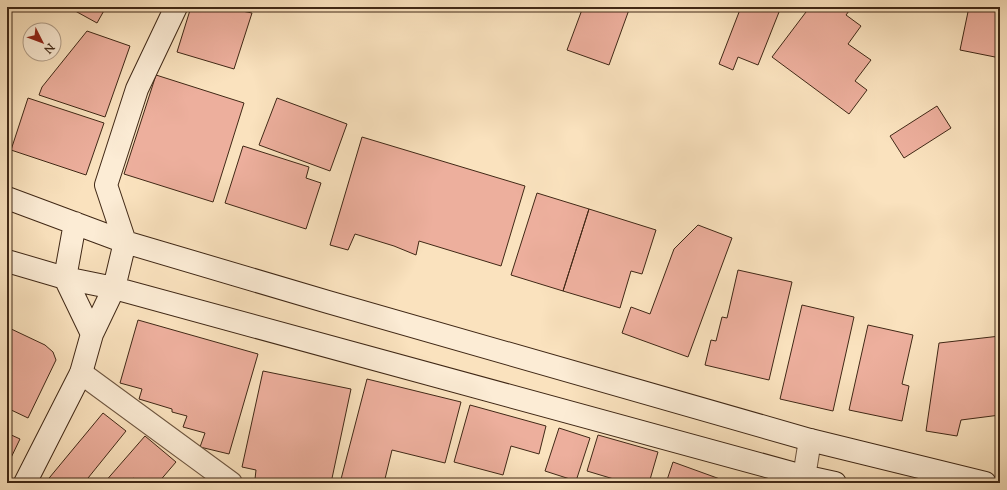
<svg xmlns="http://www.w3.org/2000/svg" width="1007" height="490" font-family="'Sorts Mill Goudy',serif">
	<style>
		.building { fill: #edaf9d; stroke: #402816 }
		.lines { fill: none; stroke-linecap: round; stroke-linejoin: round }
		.street-casing { stroke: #6e5640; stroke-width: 24 }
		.secondary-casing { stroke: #402816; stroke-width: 24 }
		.street { stroke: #fcecd5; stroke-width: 22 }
		.secondary { stroke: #fcecd5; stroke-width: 22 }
	</style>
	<rect width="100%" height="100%" fill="#fae2be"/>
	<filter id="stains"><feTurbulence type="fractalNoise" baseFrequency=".005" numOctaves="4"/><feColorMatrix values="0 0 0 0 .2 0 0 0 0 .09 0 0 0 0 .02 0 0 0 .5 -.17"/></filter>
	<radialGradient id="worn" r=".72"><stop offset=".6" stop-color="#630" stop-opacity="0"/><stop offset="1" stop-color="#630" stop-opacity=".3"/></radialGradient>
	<path class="building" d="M 68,7 L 106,7 L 97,23 Z
		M 191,7 L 243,7 L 242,11 L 252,13 L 234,69 L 177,52 Z
		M 583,7 L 630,7 L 609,65 L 567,50 Z
		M 741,7 L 781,7 L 758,65 L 738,57 L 733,70 L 719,64 Z
		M 800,7 L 852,7 L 846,15 L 861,26 L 848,44 L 871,60 L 855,81 L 867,90 L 849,114 L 772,57 L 806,12 Z
		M 969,7 L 1000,7 L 1000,58 L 960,50 Z
		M 87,31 L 130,46 L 105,117 L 39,95 L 42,87 Z
		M 156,75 L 244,103 L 213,202 L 124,174 Z
		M 28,98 L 104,123 L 86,175 L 11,150 Z
		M 277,98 L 347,124 L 330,171 L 259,145 Z
		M 937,106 L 951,128 L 904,158 L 890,136 Z
		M 362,137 L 525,186 L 501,266 L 419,241 L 416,255 L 394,246 L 355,234 L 348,250 L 330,245 Z
		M 243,146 L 309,167 L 306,178 L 321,183 L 306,229 L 225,203 Z
		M 537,193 L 589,209 L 563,291 L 511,275 Z
		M 589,209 L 656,230 L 642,274 L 631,271 L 620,308 L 563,291 Z
		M 698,225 L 732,238 L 688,357 L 622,333 L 631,307 L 650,314 L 674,249 Z
		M 738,270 L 792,282 L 769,380 L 705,365 L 711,340 L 716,341 L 722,317 L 727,318 Z
		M 802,305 L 854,317 L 833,411 L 780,399 Z
		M 138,320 L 258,354 L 229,454 L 200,447 L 205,433 L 183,427 L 187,416 L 172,412 L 172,409 L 139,399 L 142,389 L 120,383 Z
		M 868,325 L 913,335 L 902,384 L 909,386 L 902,421 L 849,410 Z
		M 7,327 L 45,345 L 53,352 L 56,360 L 28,418 L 7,408 Z
		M 1000,336 L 1000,415 L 961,420 L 957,436 L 926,431 L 939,343 Z
		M 263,371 L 351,389 L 331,483 L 268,483 L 268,481 L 255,479 L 256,470 L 242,467 Z
		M 367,379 L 461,402 L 445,463 L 392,450 L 384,483 L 340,483 Z
		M 470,405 L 546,426 L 539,454 L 511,446 L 503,475 L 454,462 Z
		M 103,413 L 126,431 L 84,483 L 45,483 Z
		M 559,428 L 590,438 L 576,481 L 545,471 Z
		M 7,433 L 20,439 L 7,466 Z
		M 598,435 L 658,452 L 649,483 L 627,483 L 587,471 Z
		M 145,436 L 176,462 L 158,483 L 140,483 L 133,478 L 129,483 L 104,483 Z
		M 673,462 L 731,483 L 666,483 Z"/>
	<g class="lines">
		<g class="street-casing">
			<path id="street" d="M 81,373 L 231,483
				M 803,483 L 810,440"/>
		</g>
		<g class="secondary-casing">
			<path id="secondary" d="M 7,198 L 125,242 L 328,302 L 810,440 L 985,483
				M 75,223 L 65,278 L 92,334
				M 7,261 L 65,278 L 114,288 L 803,476 L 835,483
				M 25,483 L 81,373 L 92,334 L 114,288 L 125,242 L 106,185 L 137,89 L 176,7"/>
		</g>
		<use href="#street" class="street"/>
		<use href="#secondary" class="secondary"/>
	</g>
	<rect width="1007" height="490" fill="none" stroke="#fae2be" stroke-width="24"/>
	<rect x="8" y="8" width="991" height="474" fill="none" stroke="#402816" stroke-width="2"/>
	<rect x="12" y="12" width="983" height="466" fill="none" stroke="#402816"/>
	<g transform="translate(42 42) rotate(132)"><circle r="19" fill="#fcecd5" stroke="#b19e89"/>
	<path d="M0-3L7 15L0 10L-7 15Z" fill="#8f2418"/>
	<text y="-6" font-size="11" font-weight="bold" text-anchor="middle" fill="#402816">N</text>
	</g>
	<rect width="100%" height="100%" filter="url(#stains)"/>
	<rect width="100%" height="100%" fill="url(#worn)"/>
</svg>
